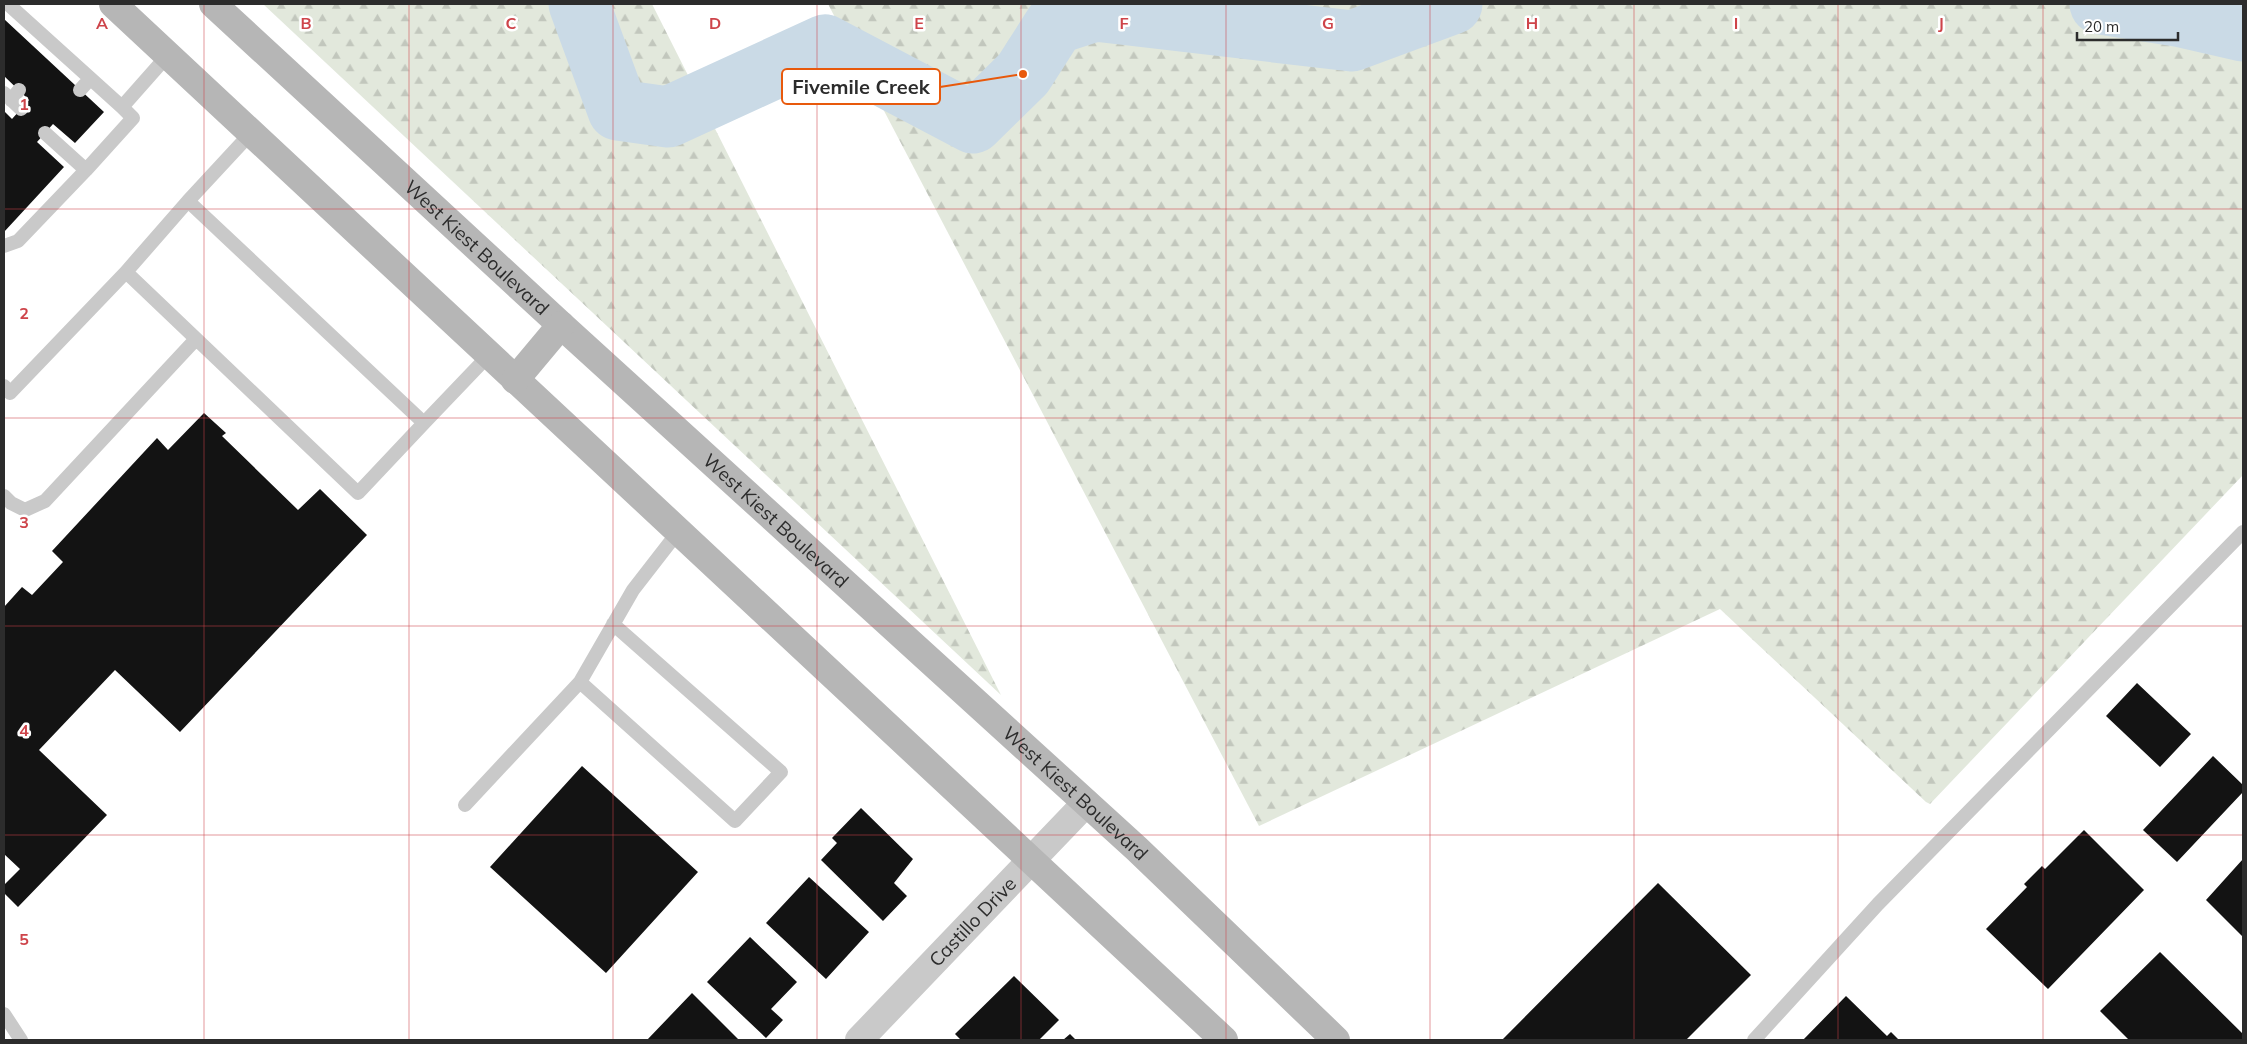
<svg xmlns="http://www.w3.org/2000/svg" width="2247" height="1044" font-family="Mulish,sans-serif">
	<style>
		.forest { fill: url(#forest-firs) }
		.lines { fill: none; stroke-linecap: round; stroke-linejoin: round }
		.river { stroke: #cadae6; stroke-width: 61 }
		.building { fill: #131313 }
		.lane { stroke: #c9c9c9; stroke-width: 14 }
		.street { stroke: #c9c9c9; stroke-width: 28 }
		.secondary { stroke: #b6b6b6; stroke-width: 28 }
		.grid { fill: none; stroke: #ce444a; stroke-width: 1; stroke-opacity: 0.55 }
		.labels { text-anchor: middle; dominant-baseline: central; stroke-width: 5; stroke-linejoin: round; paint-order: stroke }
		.street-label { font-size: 19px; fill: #2c2c2c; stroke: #fff }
		.grid-label { font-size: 16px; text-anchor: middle; font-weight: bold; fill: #ce444a; stroke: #fff; stroke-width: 5; stroke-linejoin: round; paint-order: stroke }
		.leader { fill: none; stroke: #e8590c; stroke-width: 2 }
		.callout-dot { fill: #e8590c; stroke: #fff; stroke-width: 2 }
		.callout { fill: #fff; stroke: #e8590c; stroke-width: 2 }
		.callout-label { font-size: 20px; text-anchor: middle; font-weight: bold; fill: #2c2c2c }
	</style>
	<defs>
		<pattern id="forest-firs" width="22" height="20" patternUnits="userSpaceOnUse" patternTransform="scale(1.25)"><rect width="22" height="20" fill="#e2e8dc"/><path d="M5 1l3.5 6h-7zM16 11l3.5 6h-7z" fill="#c2c7bd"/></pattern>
	</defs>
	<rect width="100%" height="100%" fill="#fff"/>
	<path class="forest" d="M 263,4 L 652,4 L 1001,695 Z
		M 828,4 L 2243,4 L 2243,475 L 1930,804 L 1926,802 L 1720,609 L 1259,826 Z"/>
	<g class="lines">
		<path class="river" d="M 579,4 L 618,110 L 668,117 L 825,45 L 973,123 L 1023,74 L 1055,24 L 1095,11 L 1352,41 L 1452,4
			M 2100,4 L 2182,17 L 2243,31"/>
	</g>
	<path class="building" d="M 4,19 L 104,112 L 75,143 L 53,124 L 37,142 L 64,167 L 4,232 L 4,111 L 12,119 L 29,100 L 4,76 Z
		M 204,413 L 226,433 L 222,436 L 298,510 L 320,489 L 367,535 L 180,732 L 115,670 L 39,750 L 107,815 L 18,907 L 4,893 L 4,885 L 20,869 L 4,854 L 4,607 L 22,587 L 32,595 L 63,562 L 52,551 L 157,438 L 168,450 Z
		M 2137,683 L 2191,734 L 2160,767 L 2106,716 Z
		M 2213,756 L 2243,785 L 2243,792 L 2177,862 L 2143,830 Z
		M 582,766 L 698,872 L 606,973 L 490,867 Z
		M 861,808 L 913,859 L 894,883 L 907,896 L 883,921 L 821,860 L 837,843 L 832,838 Z
		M 2084,830 L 2144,890 L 2048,989 L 1986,929 L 2027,887 L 2024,884 L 2042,866 L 2045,869 Z
		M 2243,859 L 2243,937 L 2206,900 Z
		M 809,877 L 869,932 L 826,979 L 766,923 Z
		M 1658,883 L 1751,975 L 1686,1040 L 1502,1040 Z
		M 750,937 L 797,982 L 771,1009 L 783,1020 L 766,1038 L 707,982 Z
		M 2160,952 L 2243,1034 L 2243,1040 L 2129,1040 L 2100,1011 Z
		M 1014,976 L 1059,1020 L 1039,1040 L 961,1040 L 955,1034 Z
		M 692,993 L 739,1040 L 647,1040 Z
		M 1846,996 L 1887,1036 L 1891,1032 L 1899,1040 L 1803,1040 Z
		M 1070,1034 L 1076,1040 L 1063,1040 Z"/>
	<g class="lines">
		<path class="lane" d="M 8,4 L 122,107 L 168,55
			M 80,90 L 90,79
			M 4,93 L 21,109
			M 11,100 L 19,90
			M 45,133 L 86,170 L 133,118 L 122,107
			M 251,133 L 188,201 L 424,423 L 489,355
			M 188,201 L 126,272 L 358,493 L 424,423
			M 4,246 L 18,241 L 86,170
			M 4,386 L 10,393 L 126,272
			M 4,496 L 11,503 L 25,510 L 45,501 L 196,339
			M 580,682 L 735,821 L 781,772 L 613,624
			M 465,805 L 580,682 L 633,590 L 678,532
			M 4,1014 L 21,1040
			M 1754,1040 L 1878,904 L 2243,532"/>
		<path class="street" id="s1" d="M 859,1040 L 1086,803"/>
		<g class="secondary">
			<path d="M 113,4 L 1224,1040"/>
			<path id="s2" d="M 213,4 L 561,325 L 1137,849 L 1336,1040"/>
			<path d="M 515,380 L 561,325"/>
		</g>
	</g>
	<path class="grid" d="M 204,4 L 204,1040M 409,4 L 409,1040M 613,4 L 613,1040M 817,4 L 817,1040M 1021,4 L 1021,1040M 1226,4 L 1226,1040M 1430,4 L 1430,1040M 1634,4 L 1634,1040M 1838,4 L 1838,1040M 2043,4 L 2043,1040M 4,209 L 2243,209M 4,418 L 2243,418M 4,626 L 2243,626M 4,835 L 2243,835"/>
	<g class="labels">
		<g class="street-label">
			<text stroke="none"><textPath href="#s2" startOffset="359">West Kiest Boulevard</textPath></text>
			<text stroke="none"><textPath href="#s2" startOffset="764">West Kiest Boulevard</textPath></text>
			<text stroke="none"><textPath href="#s2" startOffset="1169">West Kiest Boulevard</textPath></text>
			<text stroke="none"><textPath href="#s1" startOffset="164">Castillo Drive</textPath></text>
		</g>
	</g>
	<g class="grid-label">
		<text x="102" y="29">A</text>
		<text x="306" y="29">B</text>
		<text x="511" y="29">C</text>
		<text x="715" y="29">D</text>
		<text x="919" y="29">E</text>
		<text x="1124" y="29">F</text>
		<text x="1328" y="29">G</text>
		<text x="1532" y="29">H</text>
		<text x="1736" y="29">I</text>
		<text x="1941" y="29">J</text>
		<text x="24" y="110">1</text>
		<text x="24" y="319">2</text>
		<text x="24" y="528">3</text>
		<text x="24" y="736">4</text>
		<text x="24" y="945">5</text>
	</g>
	<path class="leader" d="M1023 74L940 87"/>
	<circle class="callout-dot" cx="1023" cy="74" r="5"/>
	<rect class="callout" x="782" y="69" width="158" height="35" rx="5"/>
	<g class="callout-label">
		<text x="861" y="94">Fivemile Creek</text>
	</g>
	<rect width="2247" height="1044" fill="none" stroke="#2c2c2c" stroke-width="10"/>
	<path d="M2077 32v8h101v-8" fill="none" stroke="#2c2c2c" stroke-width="2.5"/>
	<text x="2084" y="32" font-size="15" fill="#2c2c2c" stroke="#ffffff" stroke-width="4" paint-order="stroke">20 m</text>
</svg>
